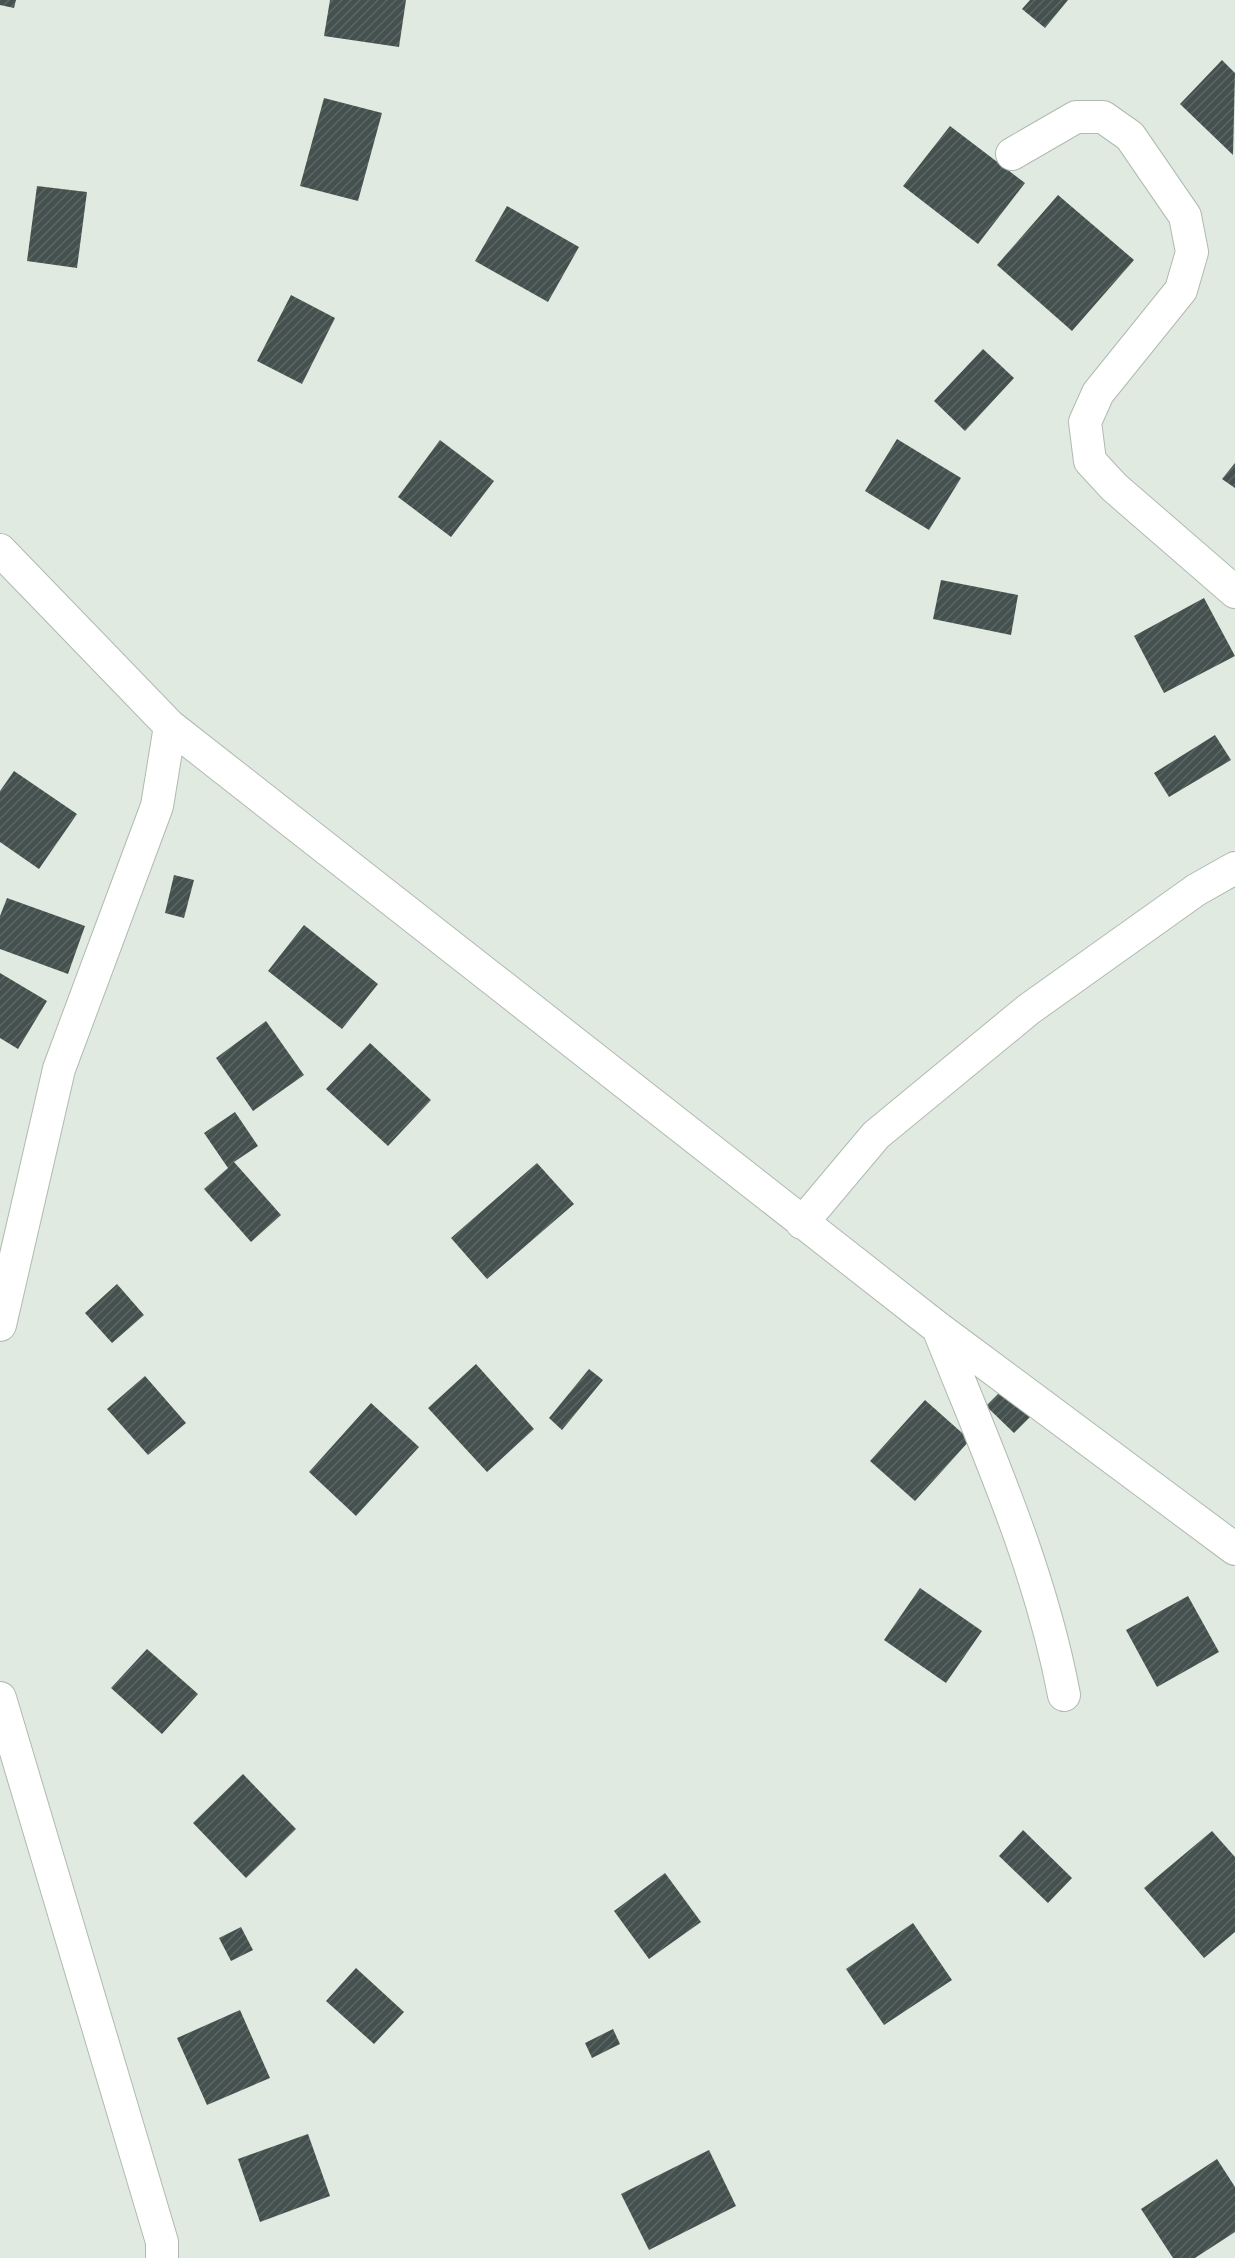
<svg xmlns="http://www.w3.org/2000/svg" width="1235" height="2258" font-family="Overpass,sans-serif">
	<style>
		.building { fill: url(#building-hatch) }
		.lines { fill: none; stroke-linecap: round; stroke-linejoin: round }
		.minor-casing { stroke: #b0bab1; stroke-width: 34 }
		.minor { stroke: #fff; stroke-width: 32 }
	</style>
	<defs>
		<pattern id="building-hatch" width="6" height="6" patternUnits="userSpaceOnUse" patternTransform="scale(1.5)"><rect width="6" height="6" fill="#44514e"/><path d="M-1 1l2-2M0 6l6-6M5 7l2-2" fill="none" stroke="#5c6765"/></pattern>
	</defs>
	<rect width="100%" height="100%" fill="#e0eae0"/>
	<path class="building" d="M 0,0 L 16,0 L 14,8 L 0,5 Z
		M 330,0 L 406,0 L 399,47 L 324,36 Z
		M 1030,0 L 1068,0 L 1045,28 L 1022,9 Z
		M 1222,60 L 1235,73 L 1233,155 L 1180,104 Z
		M 324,98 L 382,113 L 358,201 L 300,186 Z
		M 950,126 L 1025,183 L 978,244 L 903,186 Z
		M 37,186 L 87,192 L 77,268 L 27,261 Z
		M 1058,195 L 1134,260 L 1072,331 L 997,265 Z
		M 507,206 L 579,247 L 548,302 L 475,261 Z
		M 291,295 L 335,318 L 302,384 L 257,361 Z
		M 983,349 L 1014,378 L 965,431 L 934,401 Z
		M 897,439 L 961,478 L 929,530 L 865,491 Z
		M 440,440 L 494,481 L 451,537 L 398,497 Z
		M 1235,463 L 1235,488 L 1222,479 Z
		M 941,580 L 1018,595 L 1011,635 L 933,619 Z
		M 1204,598 L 1235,656 L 1164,693 L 1134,636 Z
		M 1215,735 L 1231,760 L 1169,797 L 1154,773 Z
		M 14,771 L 77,814 L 39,869 L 0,842 L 0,791 Z
		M 174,875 L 194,880 L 184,918 L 165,913 Z
		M 7,898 L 85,926 L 68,974 L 0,949 L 0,916 Z
		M 304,925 L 378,984 L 342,1029 L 268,971 Z
		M 0,973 L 47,1001 L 18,1049 L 0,1038 Z
		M 266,1021 L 304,1075 L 253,1111 L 216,1058 Z
		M 370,1043 L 431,1100 L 388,1146 L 326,1089 Z
		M 235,1112 L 258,1146 L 234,1162 L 281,1215 L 251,1242 L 204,1189 L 228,1168 L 204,1133 Z
		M 537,1163 L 574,1204 L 487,1279 L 451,1238 Z
		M 117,1284 L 144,1315 L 112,1343 L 85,1313 Z
		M 476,1364 L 534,1429 L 487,1472 L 428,1408 Z
		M 589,1369 L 603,1380 L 562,1430 L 549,1418 Z
		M 145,1376 L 186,1423 L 148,1455 L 107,1409 Z
		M 1004,1388 L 1032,1415 L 1014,1433 L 986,1406 Z
		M 925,1400 L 970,1440 L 915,1501 L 870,1461 Z
		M 371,1403 L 419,1447 L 356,1516 L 309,1472 Z
		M 920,1588 L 982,1631 L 946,1683 L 884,1640 Z
		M 1188,1596 L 1219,1652 L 1157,1687 L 1126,1630 Z
		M 147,1649 L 198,1694 L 162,1734 L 111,1688 Z
		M 243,1774 L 296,1829 L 246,1878 L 193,1823 Z
		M 1023,1830 L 1072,1878 L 1048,1903 L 999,1856 Z
		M 1212,1831 L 1235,1857 L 1235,1932 L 1204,1958 L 1144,1888 Z
		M 665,1873 L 701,1922 L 649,1959 L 614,1911 Z
		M 913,1923 L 952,1980 L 884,2025 L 846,1969 Z
		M 241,1927 L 253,1950 L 231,1961 L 219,1938 Z
		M 356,1968 L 404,2012 L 374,2044 L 326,2001 Z
		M 240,2010 L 270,2078 L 207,2105 L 177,2038 Z
		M 613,2029 L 620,2044 L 592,2058 L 585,2043 Z
		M 308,2134 L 330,2196 L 260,2222 L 238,2159 Z
		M 709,2150 L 736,2206 L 649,2250 L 621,2194 Z
		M 1217,2159 L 1235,2187 L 1235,2232 L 1195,2258 L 1173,2258 L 1141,2209 Z"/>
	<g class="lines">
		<g class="minor-casing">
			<path id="minor" d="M 1012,154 L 1076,117 L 1103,117 L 1130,136 L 1185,216 L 1192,252 L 1181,290 L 1098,393 L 1085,422 L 1090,461 L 1114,487 L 1235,592
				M 0,550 L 170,726 L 938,1328 L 1235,1549
				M 802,1223 L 876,1135 L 1029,1009 L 1196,890 L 1235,868
				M 0,1325 L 59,1069 L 157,806 L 170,726
				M 938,1328 C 986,1448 1040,1567 1064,1695
				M 0,1698 L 162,2242 L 162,2258"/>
		</g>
		<use href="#minor" class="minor"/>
	</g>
</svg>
